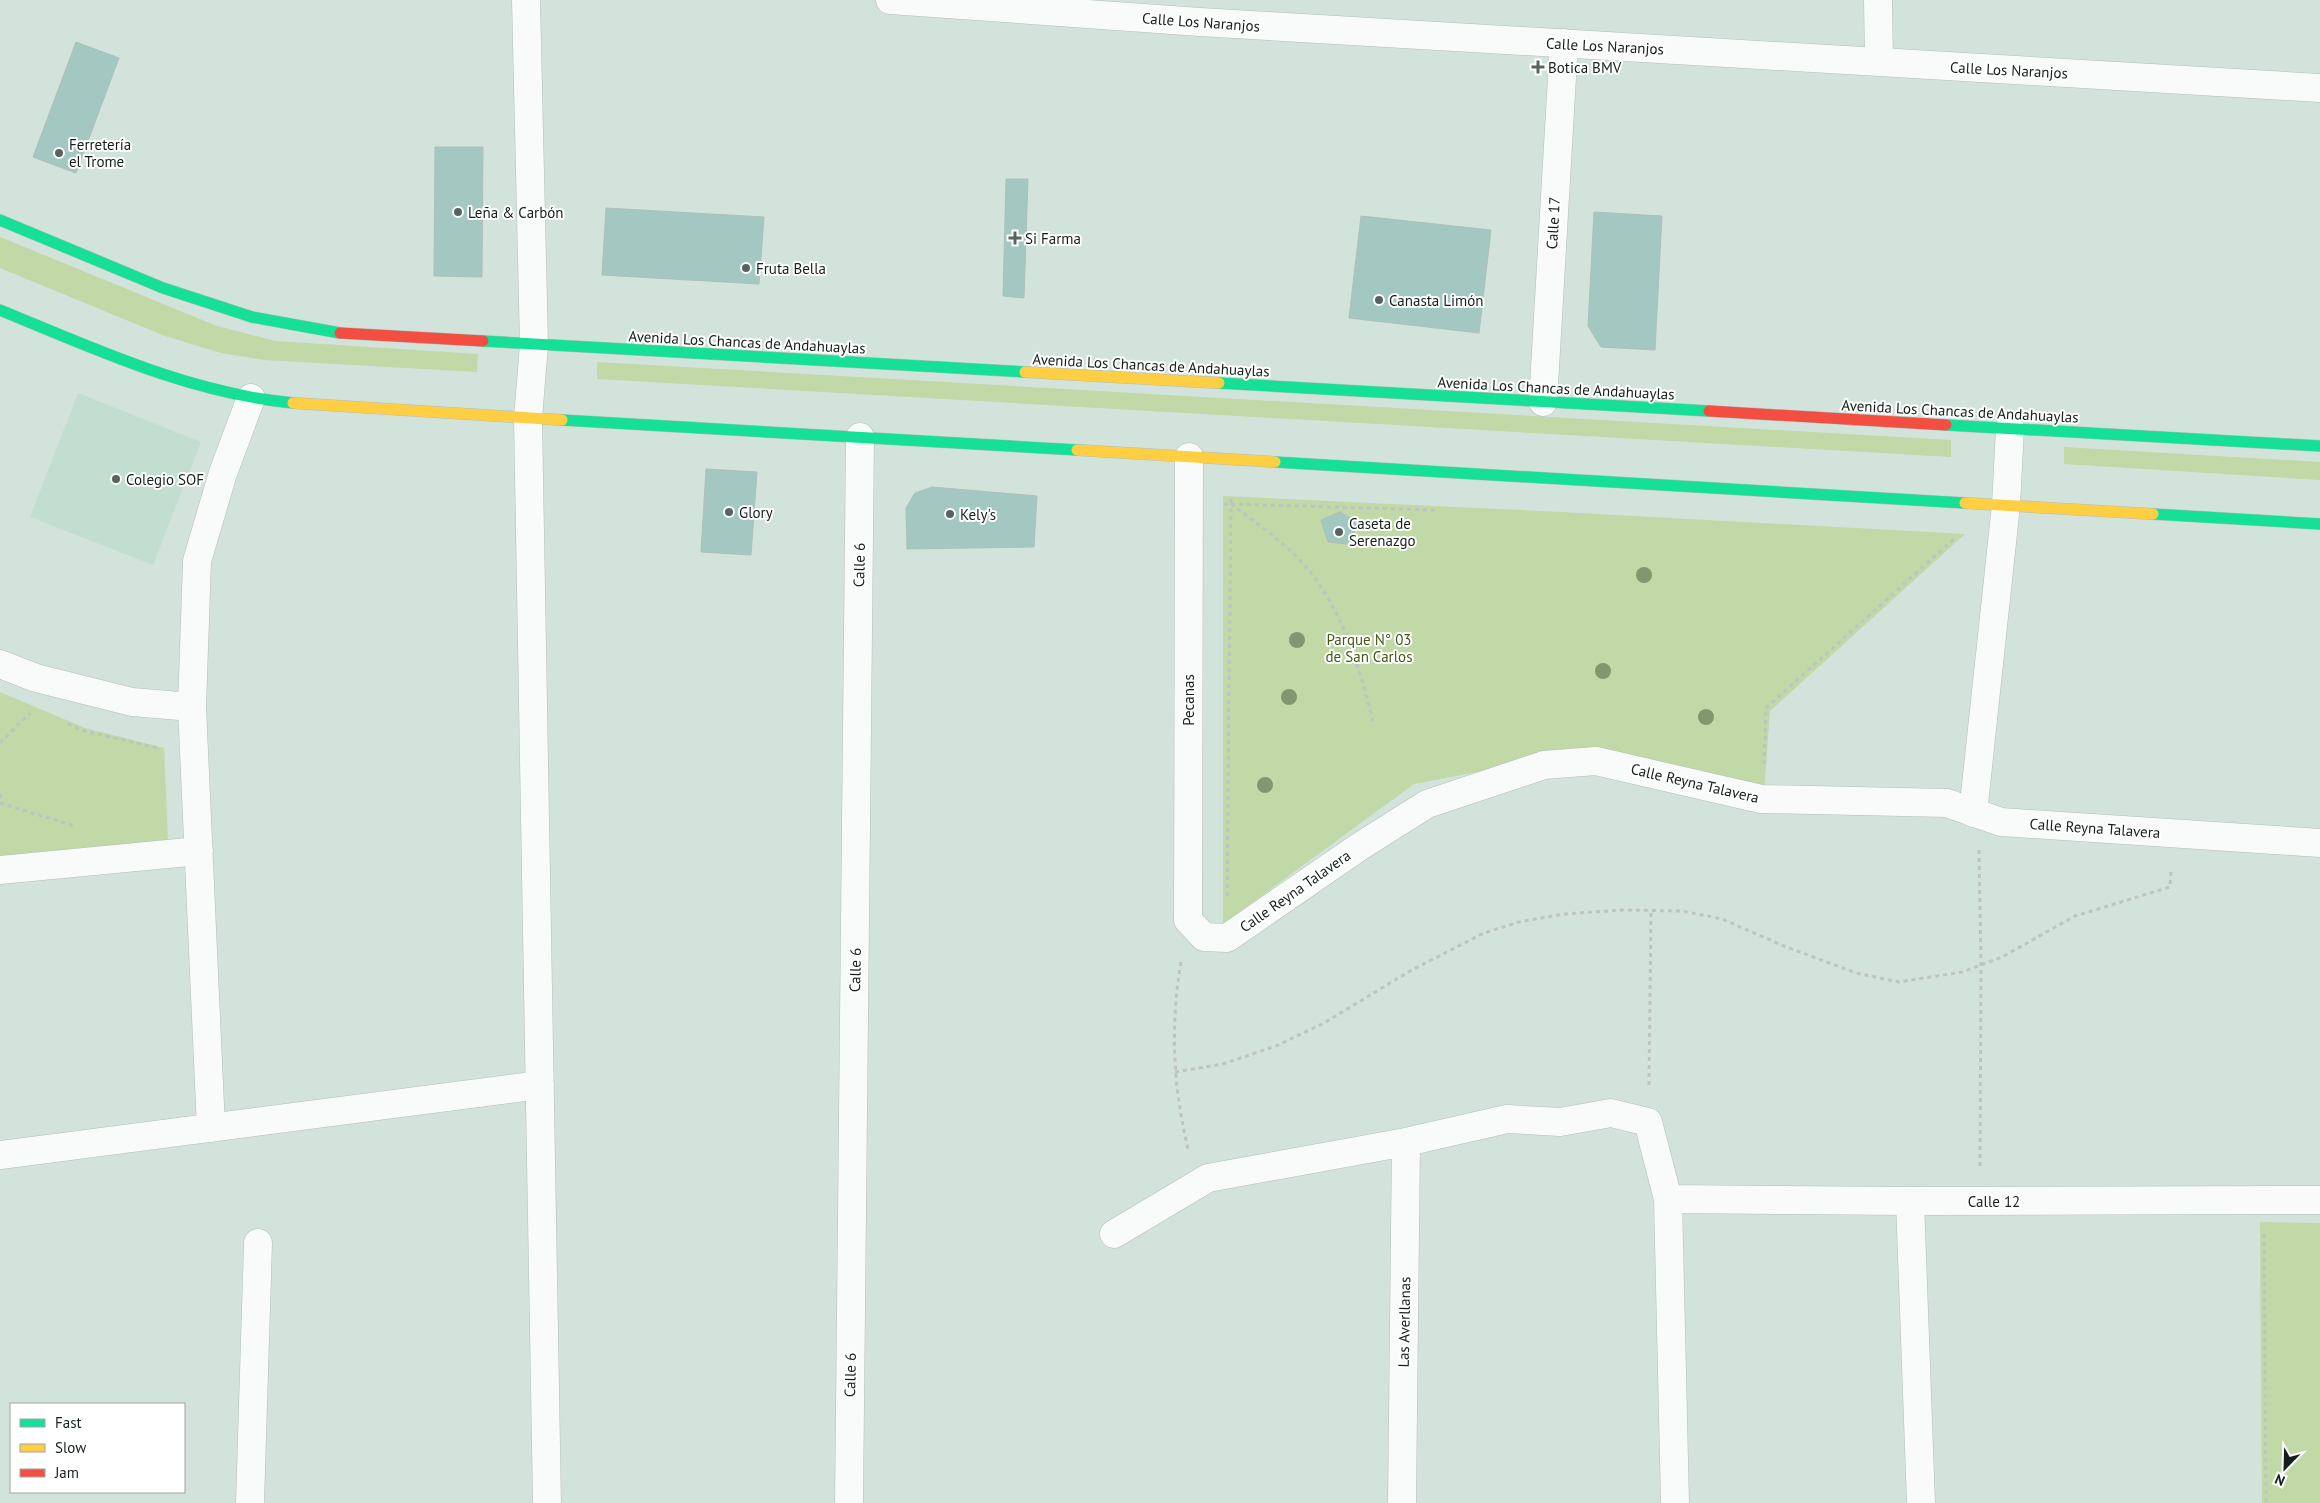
<svg xmlns="http://www.w3.org/2000/svg" width="2320" height="1503" font-family="'PT Sans',sans-serif">
	<style>
		.built { fill: #c2ded1 }
		.green { fill: #c0d9a6 }
		.building { fill: #a3c8c1; stroke: #b0beb9 }
		.lines { fill: none; stroke-linecap: round; stroke-linejoin: round }
		.street-casing { stroke: #b2bfb9; stroke-width: 29 }
		.fast-casing { stroke: #b2bfb9; stroke-width: 12 }
		.slow-casing { stroke: #b2bfb9; stroke-width: 12 }
		.jam-casing { stroke: #b2bfb9; stroke-width: 12 }
		.path { stroke: #bdc4c1; stroke-width: 3; stroke-dasharray: 4 4; stroke-linecap: butt }
		.street { stroke: #f8fbfa; stroke-width: 28 }
		.fast { stroke: #16e098; stroke-width: 11 }
		.slow { stroke: #ffcf43; stroke-width: 11 }
		.jam { stroke: #f24e42; stroke-width: 11 }
		.tree { fill: #83976e }
		.poi-dot { fill: #56645e; stroke: #fff; stroke-width: 2 }
		.labels { text-anchor: middle; dominant-baseline: central; stroke-width: 4; stroke-linejoin: round; paint-order: stroke }
		.street-label { font-size: 15px; fill: #141f1a; stroke: #fff }
		.poi-label { font-size: 15px; fill: #141f1a; stroke: #fff; text-anchor: start }
		.park-label { font-size: 15px; fill: #435815; stroke: #fff }
	</style>
	<rect width="100%" height="100%" fill="#d2e3db"/>
	<path class="built" d="M 78,393 L 201,442 L 153,565 L 30,517 Z"/>
	<path class="green" d="M 0,237 L 217,326 L 275,341 L 478,354 L 477,372 L 264,360 L 221,353 L 165,336 L 0,268 Z
		M 597,362 L 1951,440 L 1951,457 L 597,379 Z
		M 2064,447 L 2320,462 L 2320,480 L 2064,464 Z
		M 1223,496 L 1562,512 L 1965,534 L 1770,711 L 1764,793 L 1604,748 L 1414,784 L 1223,924 Z
		M 0,692 L 85,728 L 164,748 L 168,840 L 0,859 Z
		M 2260,1222 L 2320,1223 L 2320,1503 L 2262,1503 Z"/>
	<path class="building" d="M 76,42 L 119,58 L 76,173 L 33,157 Z
		M 435,147 L 483,147 L 482,277 L 434,276 Z
		M 1006,179 L 1028,179 L 1024,298 L 1003,296 Z
		M 606,208 L 764,217 L 759,284 L 602,275 Z
		M 1594,212 L 1662,216 L 1655,350 L 1601,347 L 1588,326 Z
		M 1361,216 L 1491,230 L 1479,333 L 1349,318 Z
		M 706,469 L 757,472 L 751,555 L 701,552 Z
		M 932,487 L 1037,496 L 1034,547 L 907,549 L 906,508 L 915,493 Z
		M 1340,512 L 1359,523 L 1348,544 L 1328,542 L 1321,520 Z"/>
	<g class="lines">
		<g class="street-casing">
			<path id="street" d="M 526,0 L 534,345 L 528,418 L 547,1503
				M 890,0 L 1200,22 L 2320,88
				M 1878,0 L 1879,62
				M 1543,402 L 1564,43
				M 1189,457 L 1188,920 L 1204,937 L 1227,938 L 1359,847 L 1427,804 L 1544,765 L 1596,761 L 1761,799 L 1947,803 L 2001,822 L 2320,843
				M 0,664 L 36,678 L 132,702 L 192,707
				M 1973,813 L 2006,505 L 2010,428
				M 0,870 L 199,851
				M 211,1128 L 192,707 L 197,561 L 223,473 L 251,398
				M 0,1155 L 540,1085
				M 1668,1199 L 1910,1201 L 2320,1200
				M 1910,1201 L 1921,1503
				M 1114,1234 L 1208,1178 L 1406,1142 L 1507,1119 L 1560,1122 L 1611,1113 L 1648,1122 L 1668,1199 L 1675,1503
				M 250,1503 L 258,1243
				M 849,1503 L 860,437
				M 1402,1503 L 1406,1142"/>
		</g>
		<g class="fast-casing">
			<path id="fast" d="M 0,220 L 163,288 L 252,317 L 340,333
				M 0,310 C 95,349 189,393 293,403
				M 483,341 L 1025,372
				M 1219,383 L 1709,411
				M 562,420 L 1077,450
				M 1946,425 L 2320,446
				M 1275,462 L 1965,503
				M 2153,514 L 2320,524"/>
		</g>
		<g class="slow-casing">
			<path id="slow" d="M 1025,372 L 1219,383
				M 293,403 L 562,420
				M 1077,450 L 1275,462
				M 1965,503 L 2153,514"/>
		</g>
		<g class="jam-casing">
			<path id="jam" d="M 340,333 L 483,341
				M 1709,411 L 1946,425"/>
		</g>
		<path class="path" d="M 1224,504 L 1231,504 L 1231,495
			M 1231,504 L 1435,510
			M 1231,504 C 1257,524 1286,543 1307,568 C 1343,612 1360,668 1373,721
			M 68,724 L 84,731 L 158,748
			M 0,743 L 30,713
			M 1764,764 L 1766,708 L 1954,539
			M 0,794 L 2,803
			M 0,803 L 75,826
			M 1979,850 L 1981,964 L 1980,1166
			M 1227,896 L 1231,504
			M 1181,962 C 1170,1026 1173,1086 1188,1149
			M 1175,1072 L 1223,1064 L 1276,1046 L 1324,1023 L 1410,971 L 1484,933 L 1519,922 L 1564,914 L 1622,910 L 1682,911 L 1722,919 L 1784,946 L 1856,973 L 1899,982 L 1962,972 L 2002,957 L 2075,916 L 2170,887 L 2171,869
			M 1649,1085 L 1651,911
			M 2264,1234 L 2266,1503"/>
		<use href="#street" class="street"/>
		<use href="#fast" class="fast"/>
		<use href="#slow" class="slow"/>
		<use href="#jam" class="jam"/>
	</g>
	<g class="tree">
		<circle cx="1644" cy="575" r="8"/>
		<circle cx="1297" cy="640" r="8"/>
		<circle cx="1603" cy="671" r="8"/>
		<circle cx="1289" cy="697" r="8"/>
		<circle cx="1706" cy="717" r="8"/>
		<circle cx="1265" cy="785" r="8"/>
	</g>
	<g class="poi-dot">
		<path d="M1535.5 59.5h5v5h5v5h-5v5h-5v-5h-5v-5h5z"/>
		<circle cx="59" cy="153" r="5"/>
		<circle cx="458" cy="212" r="5"/>
		<path d="M1012.5 230.5h5v5h5v5h-5v5h-5v-5h-5v-5h5z"/>
		<circle cx="746" cy="268" r="5"/>
		<circle cx="1379" cy="300" r="5"/>
		<circle cx="116" cy="479" r="5"/>
		<circle cx="729" cy="512" r="5"/>
		<circle cx="950" cy="514" r="5"/>
		<circle cx="1339" cy="532" r="5"/>
	</g>
	<g class="labels">
		<g class="street-label">
			<text transform="translate(1201 22) rotate(4)">Calle Los Naranjos</text>
			<text transform="translate(1605 46) rotate(3)">Calle Los Naranjos</text>
			<text transform="translate(2009 70) rotate(3)">Calle Los Naranjos</text>
			<text transform="translate(1553 223) rotate(-87)">Calle 17</text>
			<text transform="translate(747 342) rotate(3)">Avenida Los Chancas de Andahuaylas</text>
			<text transform="translate(1151 365) rotate(3)">Avenida Los Chancas de Andahuaylas</text>
			<text transform="translate(1556 388) rotate(3)">Avenida Los Chancas de Andahuaylas</text>
			<text transform="translate(1960 411) rotate(3)">Avenida Los Chancas de Andahuaylas</text>
			<text transform="translate(859 565) rotate(-89)">Calle 6</text>
			<text transform="translate(1188 700) rotate(-90)">Pecanas</text>
			<text transform="translate(1695 783) rotate(13)">Calle Reyna Talavera</text>
			<text transform="translate(2095 828) rotate(4)">Calle Reyna Talavera</text>
			<text transform="translate(1295 891) rotate(-35)">Calle Reyna Talavera</text>
			<text transform="translate(855 970) rotate(-89)">Calle 6</text>
			<text x="1994" y="1201">Calle 12</text>
			<text transform="translate(1404 1322) rotate(-89)">Las Averllanas</text>
			<text transform="translate(850 1375) rotate(-89)">Calle 6</text>
		</g>
		<g class="poi-label">
			<text x="1548" y="67">Botica BMV</text>
			<text x="69" y="144">Ferretería<tspan x="69" dy="17">el Trome</tspan></text>
			<text x="468" y="212">Leña &amp; Carbón</text>
			<text x="1025" y="238">Si Farma</text>
			<text x="756" y="268">Fruta Bella</text>
			<text x="1389" y="300">Canasta Limón</text>
			<text x="126" y="479">Colegio SOF</text>
			<text x="739" y="512">Glory</text>
			<text x="960" y="514">Kely's</text>
			<text x="1349" y="523">Caseta de<tspan x="1349" dy="17">Serenazgo</tspan></text>
		</g>
		<g class="park-label">
			<text x="1369" y="639">Parque N° 03<tspan x="1369" dy="17">de San Carlos</tspan></text>
		</g>
	</g>
	<rect x="10" y="1403" width="175" height="90" fill="#ffffff" stroke="#a1a5a3"/>
	<rect x="20" y="1419" width="25" height="8" fill="#16e098" stroke="#a1a5a3"/>
	<text x="55" y="1428" font-size="15" fill="#141f1a">Fast</text>
	<rect x="20" y="1444" width="25" height="8" fill="#ffcf43" stroke="#a1a5a3"/>
	<text x="55" y="1453" font-size="15" fill="#141f1a">Slow</text>
	<rect x="20" y="1469" width="25" height="8" fill="#f24e42" stroke="#a1a5a3"/>
	<text x="55" y="1478" font-size="15" fill="#141f1a">Jam</text>
	<g transform="translate(2285 1468) rotate(203)" stroke="#ffffff" stroke-width="4" paint-order="stroke">
	<path d="M0-4L9 19L0 12L-9 19Z" fill="#141f1a"/>
	<text y="-8" font-size="14" font-weight="bold" text-anchor="middle" fill="#141f1a">N</text>
	</g>
</svg>
